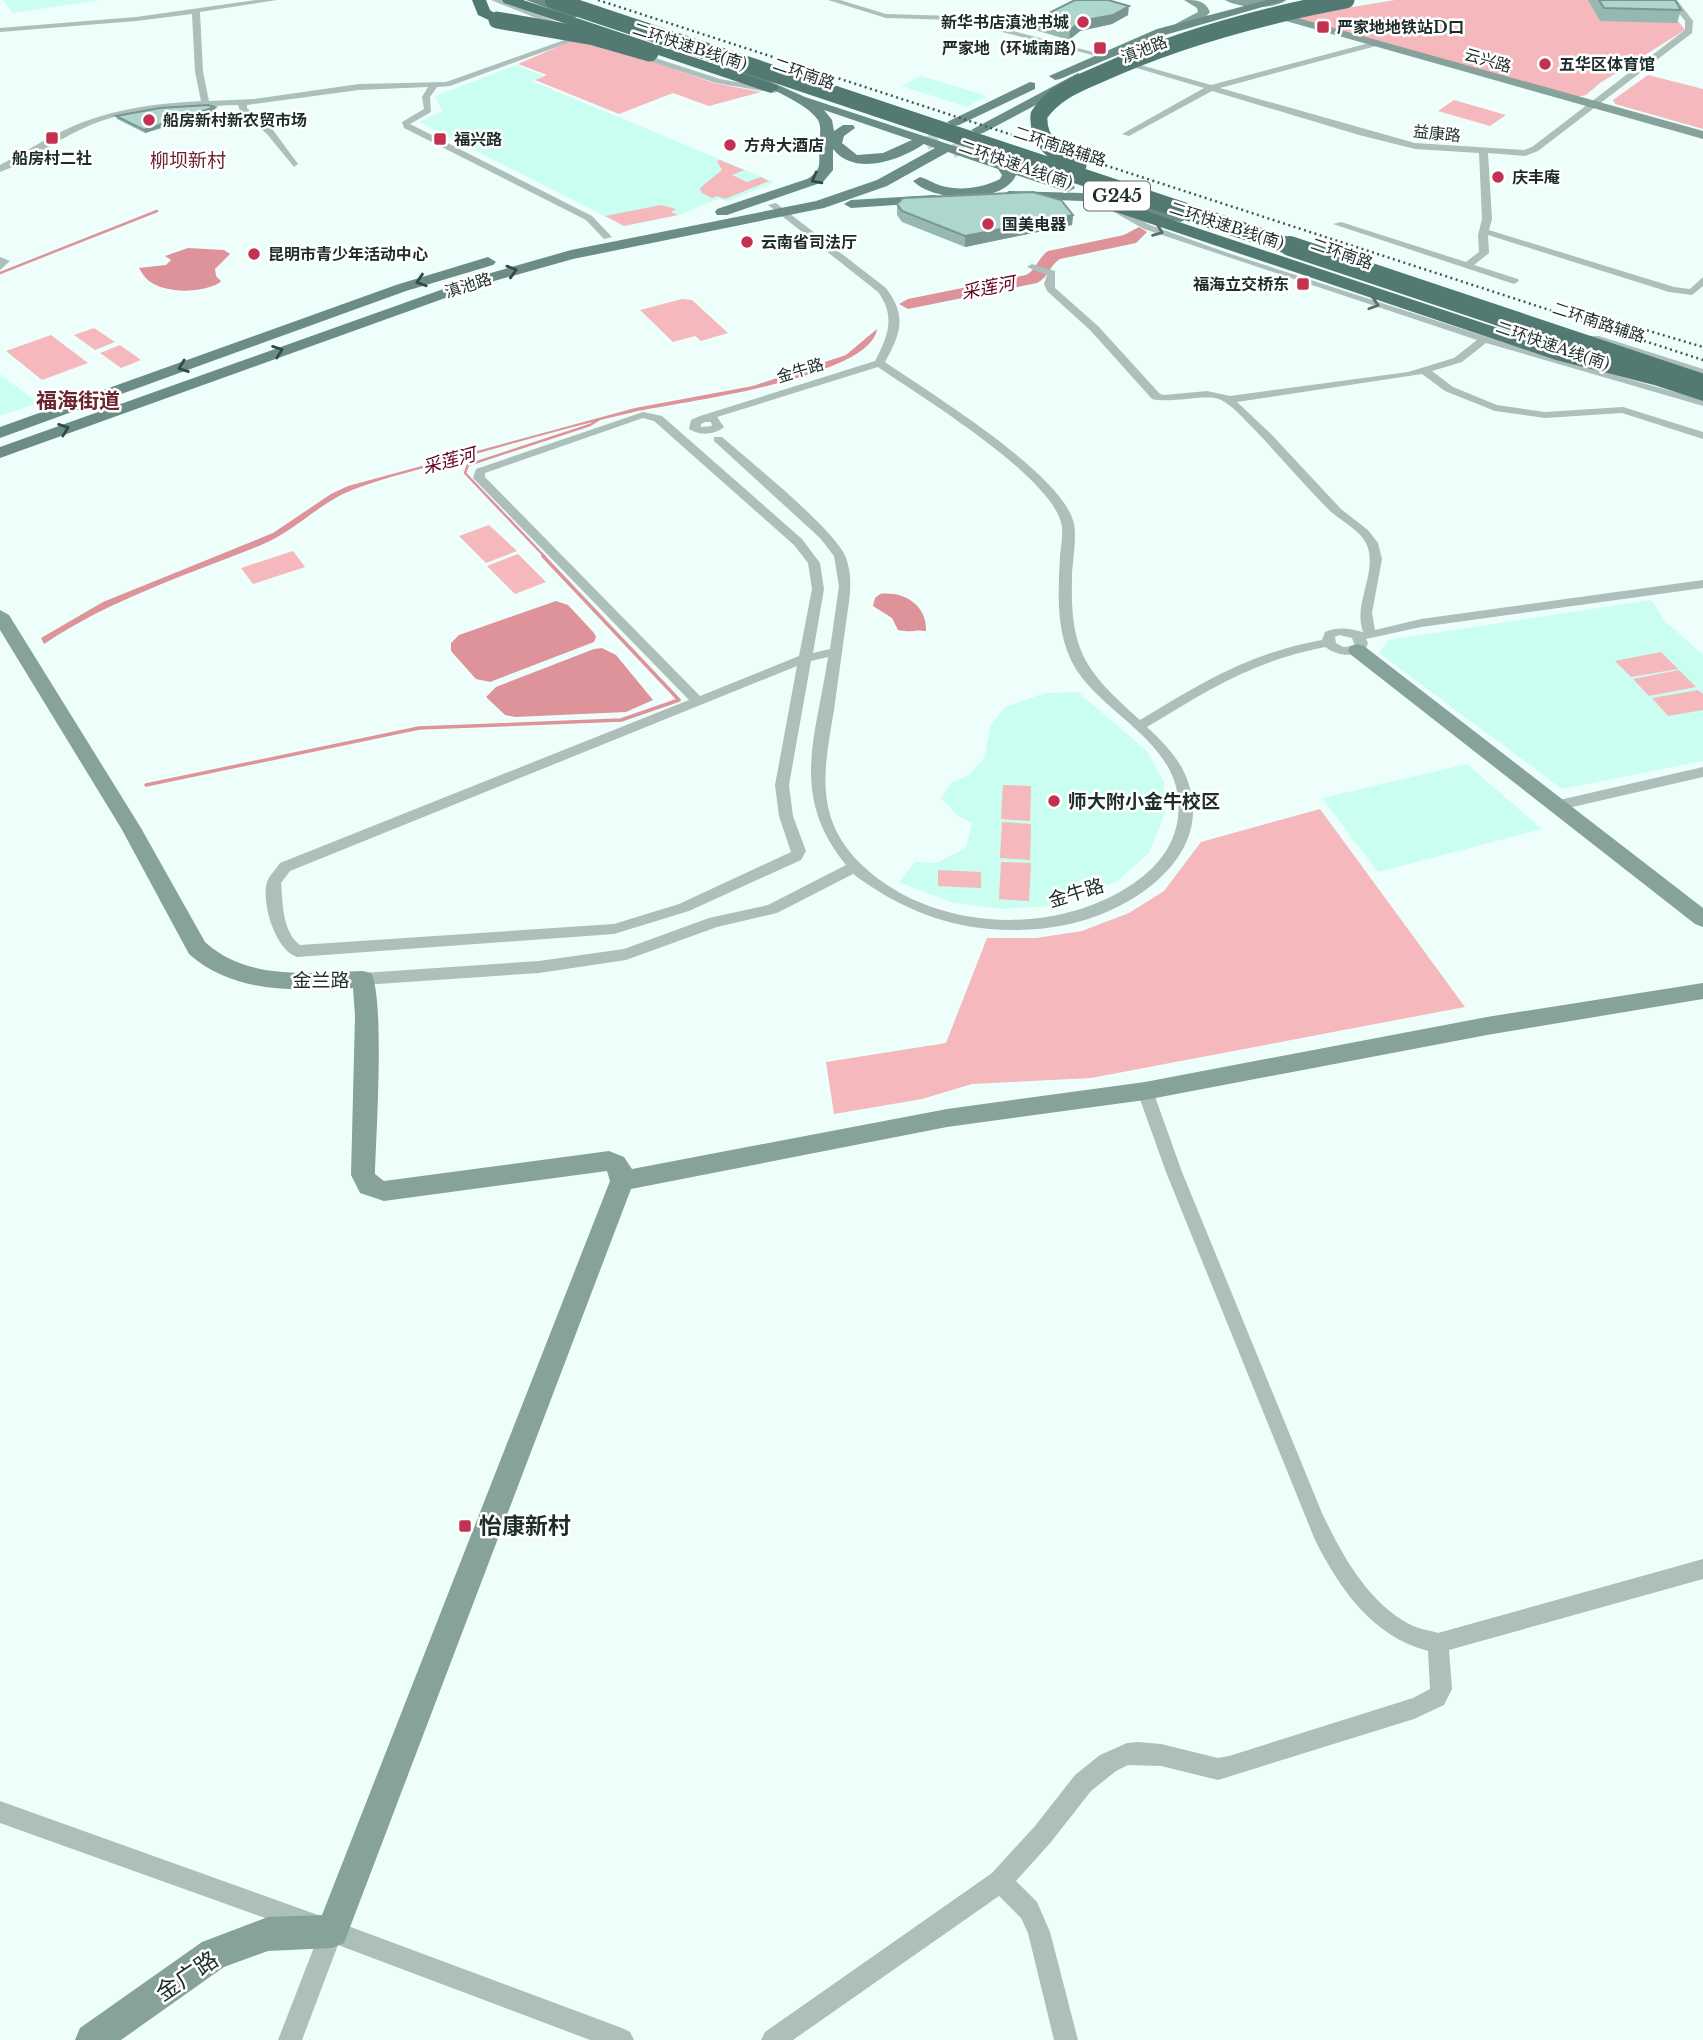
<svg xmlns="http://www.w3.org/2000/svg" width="1703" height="2040" font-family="'Libre Baskerville','Noto Sans SC',serif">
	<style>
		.built { fill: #c9fef1 }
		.green { fill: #f5b8bd }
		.water { fill: #de9299 }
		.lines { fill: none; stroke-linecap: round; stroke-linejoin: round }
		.stream-far1 { stroke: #de9299; stroke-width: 2.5 }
		.stream { stroke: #de9299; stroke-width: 3.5 }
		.river { fill: #de9299; fill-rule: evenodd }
		.primary-tunnel { stroke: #c4d5d1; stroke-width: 13; stroke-dasharray: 13 7; stroke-linecap: butt }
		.street { fill: #adbfba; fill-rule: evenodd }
		.secondary { fill: #87a29b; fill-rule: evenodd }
		.primary { fill: #6b8d85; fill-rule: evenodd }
		.highway { fill: #537a72; fill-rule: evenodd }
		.rail { stroke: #465753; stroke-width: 2.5; stroke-dasharray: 2 3.5; stroke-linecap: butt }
		.highway-bridge-far1 { stroke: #537a72; stroke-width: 17 }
		.highway-bridge { stroke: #537a72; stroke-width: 20 }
		.wall { fill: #95b9b0 }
		.shaded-wall { fill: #799690 }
		.building { fill: #add7cd; stroke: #799690; stroke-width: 2 }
		.oneway { stroke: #344a45 }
		.oneway2 { stroke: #5e6f6b }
		.poi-dot { fill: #c33351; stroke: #fff; stroke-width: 2.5 }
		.labels { text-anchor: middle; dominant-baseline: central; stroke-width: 5; stroke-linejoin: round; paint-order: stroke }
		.far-poi-label { font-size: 16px; font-weight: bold; fill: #1d2e2a; stroke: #fff; text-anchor: start }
		.far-street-label { font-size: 16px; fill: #1d2e2a; stroke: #fff }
		.shield { fill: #fff; stroke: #616d6a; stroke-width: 2 }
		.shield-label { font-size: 18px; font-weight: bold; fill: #1d2e2a }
		.far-water-label { font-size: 18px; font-style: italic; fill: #60031e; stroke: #fff }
		.far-quarter-label { font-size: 19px; fill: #6b2530; stroke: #fff }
		.poi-label { font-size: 19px; font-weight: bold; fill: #1d2e2a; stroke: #fff; text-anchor: start }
		.street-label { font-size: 19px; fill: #1d2e2a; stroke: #fff }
		.far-district-label { font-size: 21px; font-weight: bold; fill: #6b2530; stroke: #fff }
		.near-poi-label { font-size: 23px; font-weight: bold; fill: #1d2e2a; stroke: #fff; text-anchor: start }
		.near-street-label { font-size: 23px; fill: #1d2e2a; stroke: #fff }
	</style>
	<rect width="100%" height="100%" fill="#eefffb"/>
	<path class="built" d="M 3,0 L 100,0 L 13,13 Z
		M 516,65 L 544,76 L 532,81 L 774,182 L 728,201 L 718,199 L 680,215 L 624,226 L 419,122 L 442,111 L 435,96 Z
		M 921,76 L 987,96 L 967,107 L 901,86 Z
		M 0,374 L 38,403 L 0,416 Z
		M 1651,600 L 1665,621 L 1703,655 L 1703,761 L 1562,789 L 1379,653 L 1388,640 Z
		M 1078,692 L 1147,751 L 1164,782 L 1165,813 L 1149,853 L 1116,882 L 1050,906 L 1003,909 L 953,903 L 899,882 L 915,862 L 936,863 L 966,848 L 972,823 L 958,816 L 941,798 L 951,783 L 969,775 L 984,758 L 991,725 L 1005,707 L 1045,693 Z
		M 1467,764 L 1542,829 L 1378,872 L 1322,798 Z"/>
	<path class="green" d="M 1395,0 L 1662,0 L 1685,30 L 1600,83 L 1586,95 L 1577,97 L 1291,17 Z
		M 573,40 L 590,40 L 714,83 L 761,92 L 709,106 L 673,93 L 619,114 L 535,80 L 547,75 L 518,64 Z
		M 1648,75 L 1703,89 L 1703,129 L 1615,104 L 1613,100 Z
		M 1454,100 L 1506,115 L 1490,126 L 1438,111 Z
		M 720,160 L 744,170 L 732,175 L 747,182 L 761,177 L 769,181 L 725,199 L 717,196 L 712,198 L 702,193 L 700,188 L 722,170 L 717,161 Z
		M 661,205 L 676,209 L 671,212 L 678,215 L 624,226 L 605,216 Z
		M 682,299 L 692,300 L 728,333 L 701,341 L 695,336 L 673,342 L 640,310 Z
		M 94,328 L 115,342 L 95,350 L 74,335 Z
		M 51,335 L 88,363 L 42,380 L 6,351 Z
		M 120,345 L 141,360 L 121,368 L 100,353 Z
		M 489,525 L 517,551 L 486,563 L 459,536 Z
		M 293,551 L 305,567 L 253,584 L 241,568 Z
		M 518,554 L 546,582 L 515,594 L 487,566 Z
		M 1661,652 L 1678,669 L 1631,677 L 1615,661 Z
		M 1679,670 L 1696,687 L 1649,696 L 1633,679 Z
		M 1698,690 L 1703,694 L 1703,710 L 1668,716 L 1652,698 Z
		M 1003,785 L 1031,786 L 1030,821 L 1001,819 Z
		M 1320,809 L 1465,1007 L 1091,1078 L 972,1084 L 922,1099 L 834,1114 L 826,1062 L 946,1043 L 987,938 L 1036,938 L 1082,931 L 1129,913 L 1164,891 L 1201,842 Z
		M 1002,822 L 1031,824 L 1030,860 L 1000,858 Z
		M 1001,862 L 1031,863 L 1029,901 L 999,899 Z
		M 938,870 L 981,872 L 981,888 L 938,886 Z"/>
	<path class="water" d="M 188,248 L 224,250 L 230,254 L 215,269 L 216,276 L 221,281 L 219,283 C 202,293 166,294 149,281 C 145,278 142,273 139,268 L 166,265 L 171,260 L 165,256 Z
		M 877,329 C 871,378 680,402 638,411 C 580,424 522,441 464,457 C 427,468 388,476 352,490 C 319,503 294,532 261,545 C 187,575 111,599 44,644 L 41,638 L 103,602 L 273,533 L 331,494 L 348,486 L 635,408 L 753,386 L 846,355 Z
		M 880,594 C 904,591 927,605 926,631 C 916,629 909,633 898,630 L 892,618 L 873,606 L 875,598 Z
		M 556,601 L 568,605 L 594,633 L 596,637 L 594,642 L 490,682 L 476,679 L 451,651 L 451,643 L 459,635 Z
		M 602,648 L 616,655 L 653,700 L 626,712 L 515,717 L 505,715 L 486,697 L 496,687 L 594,649 Z"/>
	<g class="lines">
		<path class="stream-far1" d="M 0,273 L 157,211
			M 545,557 L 465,473 L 468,465 L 590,425 L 598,420"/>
		<path class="stream" d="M 146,785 L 419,728 L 621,720 L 679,700 L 543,556"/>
		<path class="river" d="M 1139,227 L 1147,232 L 1136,243 L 1060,259 C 1049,266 1049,277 1037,283 L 908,309 L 899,304 L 908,299 L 1026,275 C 1036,270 1038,258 1048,251 L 1124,235 Z"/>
		<path class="primary-tunnel" d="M 926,144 L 961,125
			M 952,152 L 987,132"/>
		<path class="street" d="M 256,0 L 277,0 L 200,12 L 203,72 L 209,101 L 254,99 L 359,84 L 446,82 L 584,33 L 584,37 L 450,86 L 437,87 L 430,97 L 431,112 L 410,124 L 592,216 L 612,237 L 604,239 L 586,220 L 404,128 L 402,122 L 424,109 L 422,97 L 428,87 L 359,90 L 247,105 L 247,108 L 273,130 L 298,164 L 294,167 L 267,134 L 240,111 L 238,105 C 187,107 134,106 86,127 C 56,140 30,161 0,172 L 0,165 C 27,151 54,133 83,122 C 121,108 160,103 201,101 L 195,72 L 192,14 L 136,21 L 0,32 L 0,28 L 136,17 Z
			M 491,0 L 502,0 L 575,29 L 568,31 Z
			M 828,0 L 840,0 L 886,14 L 956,16 L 1104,55 L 1100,57 L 956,20 L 886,18 Z
			M 1669,0 L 1677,0 L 1693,21 L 1692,33 L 1538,151 L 1525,156 L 1488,153 L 1492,219 L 1489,230 L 1674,287 L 1690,289 L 1703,277 L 1703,286 L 1692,295 L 1669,292 L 1488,235 L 1489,253 L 1474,265 L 1518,279 L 1519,281 L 1514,284 L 1333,224 L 1341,222 L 1466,262 L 1479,252 L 1478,235 L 1482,219 L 1479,153 L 1415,149 L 1359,135 L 1212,91 L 1129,136 L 1122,134 L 1204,88 L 1116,62 L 1116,58 L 1211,85 L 1373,42 L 1376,46 L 1220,88 L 1415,143 L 1524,150 L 1532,147 L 1685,30 L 1685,21 Z
			M 634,51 L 720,79 L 779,90 L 775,93 L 716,83 L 631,55 Z
			M 1106,201 L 1150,225 L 1228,253 L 1533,352 L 1703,400 L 1703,406 L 1486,343 L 1462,362 L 1432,371 L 1453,387 L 1497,405 L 1545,412 L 1623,407 L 1703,432 L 1703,439 L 1622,413 L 1545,418 L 1495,411 L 1445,391 L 1422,374 L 1237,402 L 1271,434 L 1341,509 L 1368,530 L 1378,543 L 1382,559 L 1372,613 L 1375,630 L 1421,619 L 1703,580 L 1703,588 L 1421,627 L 1366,639 L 1368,643 L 1365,651 C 1350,657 1338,656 1325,647 C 1253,661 1208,690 1147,727 C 1161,740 1176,755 1184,772 C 1221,851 1137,909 1070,924 C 1044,930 1016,931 990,929 C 939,925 893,904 853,874 L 777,913 L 717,927 L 626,960 L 539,973 L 363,985 L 358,983 L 355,979 L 358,975 L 363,973 L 539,961 L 624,949 L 709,918 L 768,905 L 846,865 C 789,795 816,738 828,657 L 811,661 L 789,785 L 793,816 L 806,851 L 801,860 L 689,911 L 614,934 L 297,957 C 275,950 261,902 267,882 C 269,876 276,869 280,863 L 689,700 L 473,478 L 476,469 L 643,412 L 662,416 L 802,539 L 820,563 L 824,589 L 813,653 L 830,649 L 839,586 L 834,556 L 820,538 L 714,441 L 714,437 L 722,437 C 747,459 838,532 846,558 C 854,580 849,601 846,623 C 842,652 838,681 834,710 C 824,769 813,819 863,866 C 933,932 1056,937 1134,883 C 1163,863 1182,835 1178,798 C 1173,744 1109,715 1080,675 C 1055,640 1058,597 1060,556 C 1061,546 1063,536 1062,527 C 1056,478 918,395 878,367 L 717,417 L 724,427 C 714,435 700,436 689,429 L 691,420 L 700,416 L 875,361 C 888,337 896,316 878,292 L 768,205 L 776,203 L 886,288 C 907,316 901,333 885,362 C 928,392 1064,474 1074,524 C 1077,540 1072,562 1072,578 C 1070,653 1086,671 1140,720 C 1202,683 1249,653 1322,640 L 1325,632 C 1340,626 1349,629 1363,632 C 1353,603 1376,577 1368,548 C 1363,531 1342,522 1330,511 C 1303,484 1279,455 1253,428 C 1244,419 1233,406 1221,400 C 1208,393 1172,404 1152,399 L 1090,330 L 1047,291 L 1044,284 L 1047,275 L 1027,267 L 1032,264 L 1055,271 L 1055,288 L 1098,326 L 1160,394 L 1164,395 L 1207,391 L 1230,396 L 1408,372 L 1454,358 L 1477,340 L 1144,229 L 1103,206 L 1101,204 ZM 643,418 L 654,421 L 794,545 L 808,563 L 812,589 L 799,656 L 700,696 L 485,477 L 485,473 ZM 705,422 L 711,422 L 712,426 L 701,427 L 701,424 ZM 1339,635 L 1352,638 L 1355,646 L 1343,647 L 1336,643 L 1335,637 ZM 797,666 L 775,785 L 779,816 L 791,852 L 679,904 L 614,924 L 300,945 C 282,931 283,904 281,883 L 290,871 Z
			M 0,257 L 10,261 L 0,270 Z
			M 1591,336 L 1599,336 L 1703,369 L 1703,375 L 1591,340 Z
			M 1703,767 L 1703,777 L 1555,811 L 1548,806 L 1555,801 Z
			M 1145,1085 L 1151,1086 L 1153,1091 L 1182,1172 L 1322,1513 C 1342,1555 1368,1603 1411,1625 C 1419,1629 1429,1630 1438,1633 L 1703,1559 L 1703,1579 L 1449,1650 L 1452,1689 L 1444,1705 L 1414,1719 L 1218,1780 L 1161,1766 L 1128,1765 L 1116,1771 L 1091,1791 L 1051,1842 L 1016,1881 L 1037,1902 L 1050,1932 L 1078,2040 L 1054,2040 L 1028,1933 L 1021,1918 L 999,1896 L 793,2040 L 761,2040 L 765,2032 L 992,1873 L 1035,1826 L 1075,1775 L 1100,1755 L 1127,1743 L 1138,1742 L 1161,1744 L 1218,1758 L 1229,1756 L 1413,1698 L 1430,1689 L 1428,1651 C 1372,1636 1340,1589 1315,1540 L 1166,1172 L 1137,1091 L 1139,1086 Z
			M 0,1801 L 332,1920 L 622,2028 L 630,2032 L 634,2040 L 590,2040 L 338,1945 L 302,2040 L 278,2040 L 318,1937 L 0,1823 Z"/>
		<path class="secondary" d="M 1184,0 C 1196,0 1205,0 1210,12 L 1203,20 L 1181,28 L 1175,25 L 1177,23 L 1198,12 L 1197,8 Z
			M 1225,0 L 1284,0 L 1285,1 C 1271,10 1238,8 1225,0 Z
			M 1261,10 L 1269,10 L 1703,131 L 1703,139 L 1261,14 Z
			M 0,610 L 9,615 L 141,828 L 205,942 C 248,981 308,973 363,971 L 371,973 C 385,998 376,1138 375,1174 L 384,1181 L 609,1151 L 624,1157 L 632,1169 L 947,1109 L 1145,1082 L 1487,1017 L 1703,983 L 1703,999 L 1487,1035 L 1145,1100 L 947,1127 L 631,1189 L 344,1943 L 332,1948 L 268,1951 L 224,1967 L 121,2040 L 75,2040 L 80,2028 L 202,1942 L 268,1917 L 322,1915 L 610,1181 L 607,1171 L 384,1201 L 360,1193 L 351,1175 L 355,1016 L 353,988 C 296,991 234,994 189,954 L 121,828 L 0,630 Z
			M 1357,644 L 1364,646 L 1703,908 L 1703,927 L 1695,924 L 1350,654 L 1348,650 L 1350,646 Z"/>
		<path class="primary" d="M 526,0 L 544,0 L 583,15 L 573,18 Z
			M 1267,0 L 1287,0 L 1165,35 L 1060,79 L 1055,80 L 1049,76 L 1157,29 Z
			M 725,61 L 805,97 L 1073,185 L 1075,188 L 1068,192 L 1016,175 C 1003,205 933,202 913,181 L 920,177 C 928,179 934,184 942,186 C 961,191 982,188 1000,179 L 1002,175 L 998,169 L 948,152 L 887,186 L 824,208 L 573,259 L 487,283 L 0,458 L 0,447 L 477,277 L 571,250 L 816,201 L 877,180 L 935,148 L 924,144 C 900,160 855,177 833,149 L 833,170 L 823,182 L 727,215 L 717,215 L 715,212 L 717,209 L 807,179 C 820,172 820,166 819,152 C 818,142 823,129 818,120 C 806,100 742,76 720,68 L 719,65 ZM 824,110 L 912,140 L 883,153 L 857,155 L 842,143 L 844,136 L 855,128 L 853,125 L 843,125 L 834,131 L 832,120 Z
			M 1078,73 L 1084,77 L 1083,80 L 983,133 L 978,134 L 971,130 Z
			M 1030,82 L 1035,83 L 1035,89 L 959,125 L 954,126 L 947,122 Z
			M 1009,191 L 1082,193 L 1181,214 L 1188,218 L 1181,222 L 1082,201 L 1004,198 L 1002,195 Z
			M 934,195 L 939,196 L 941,199 L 939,202 L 851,208 L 844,204 L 851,200 Z
			M 488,257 L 496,262 L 493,265 L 406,291 L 0,438 L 0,427 L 396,285 Z"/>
		<path class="highway" d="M 472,0 L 486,0 L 490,10 L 504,20 L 497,24 L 478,15 Z
			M 502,0 L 523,0 L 777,85 L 779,88 L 771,93 L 765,91 L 504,3 Z
			M 1098,195 L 1570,352 L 1648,370 L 1703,388 L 1703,401 L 1654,385 L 1556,360 L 1092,204 L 1089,200 Z"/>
		<path class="rail" d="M 598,0 L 1703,360
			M 1589,313 L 1703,347"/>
		<path class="highway-bridge-far1" d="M 553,0 L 1295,248
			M 497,20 L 594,37 L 650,53
			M 1078,165 C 1056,155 1037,142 1039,115 C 1053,93 1077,84 1100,74 C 1179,38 1261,16 1346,0"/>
		<path class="highway-bridge" d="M 1290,246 L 1703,384"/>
	</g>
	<path class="wall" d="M 1588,0 L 1675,0 L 1681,10 L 1677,23 L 1600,21 Z
		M 1128,15 L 1112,24 L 1080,31 L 1069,40 L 1035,30 L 1035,20 Z
		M 216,111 L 145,133 L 117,119 L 116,116 Z
		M 897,204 L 1073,215 L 1072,225 L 965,247 L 902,222 L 897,215 Z"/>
	<path class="shaded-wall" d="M 1129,6 L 1128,15 L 1112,24 L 1080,31 L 1069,40 L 1070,30 L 1081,21 Z
		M 215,107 L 216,111 L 145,133 L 144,130 Z
		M 1073,215 L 1072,225 L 965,247 L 965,236 Z"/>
	<path class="building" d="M 1075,0 L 1108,0 L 1129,6 L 1113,15 L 1081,21 L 1070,30 L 1035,20 Z
		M 1599,0 L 1675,0 L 1681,10 L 1604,8 Z
		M 208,105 L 215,107 L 144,130 L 116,116 L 160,108 Z
		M 1033,192 L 1061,200 L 1073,215 L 965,236 L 902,211 L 897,204 L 903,198 Z"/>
	<defs><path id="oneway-chevron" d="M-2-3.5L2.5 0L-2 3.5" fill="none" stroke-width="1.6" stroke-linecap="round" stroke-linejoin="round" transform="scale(1.75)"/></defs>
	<g class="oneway">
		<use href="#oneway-chevron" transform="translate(816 179) rotate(152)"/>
		<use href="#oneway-chevron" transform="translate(512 271) rotate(-17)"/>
		<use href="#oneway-chevron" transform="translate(421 281) rotate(162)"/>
		<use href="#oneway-chevron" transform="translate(278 351) rotate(-20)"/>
		<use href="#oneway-chevron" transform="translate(183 367) rotate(160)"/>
		<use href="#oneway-chevron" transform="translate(64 429) rotate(-20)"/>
	</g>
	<g class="oneway2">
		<use href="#oneway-chevron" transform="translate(1158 231) rotate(21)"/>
		<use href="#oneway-chevron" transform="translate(1374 304) rotate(18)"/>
	</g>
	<g class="poi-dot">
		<circle cx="1083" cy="22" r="7"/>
		<rect x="1316" y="20" width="14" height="14" rx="3.5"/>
		<rect x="1093" y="41" width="14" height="14" rx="3.5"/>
		<circle cx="1545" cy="64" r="7"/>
		<circle cx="149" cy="120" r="7"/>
		<rect x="45" y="131" width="14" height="14" rx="3.5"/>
		<rect x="433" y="132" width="14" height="14" rx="3.5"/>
		<circle cx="730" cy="145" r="7"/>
		<circle cx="1498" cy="177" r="7"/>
		<circle cx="988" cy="224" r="7"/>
		<circle cx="747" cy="242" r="7"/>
		<circle cx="254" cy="254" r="7"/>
		<rect x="1296" y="277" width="14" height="14" rx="3.5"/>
		<circle cx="1054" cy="801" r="7"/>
		<rect x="458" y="1519" width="14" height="14" rx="3.5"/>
	</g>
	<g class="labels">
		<g class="far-poi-label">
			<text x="1069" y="22" text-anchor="end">新华书店滇池书城</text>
			<text x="1337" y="27">严家地地铁站D口</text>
			<text x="1086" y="48" text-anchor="end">严家地（环城南路）</text>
			<text x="1559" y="64">五华区体育馆</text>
			<text x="163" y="120">船房新村新农贸市场</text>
			<text x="454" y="139">福兴路</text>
			<text x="744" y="145">方舟大酒店</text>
			<text x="52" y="158" text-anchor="middle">船房村二社</text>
			<text x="1512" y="177">庆丰庵</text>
			<text x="1002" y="224">国美电器</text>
			<text x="761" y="242">云南省司法厅</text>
			<text x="268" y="254">昆明市青少年活动中心</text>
			<text x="1289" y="284" text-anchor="end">福海立交桥东</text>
		</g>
		<g class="far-street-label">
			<text transform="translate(690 46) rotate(18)">二环快速B线(南)</text>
			<text transform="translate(1144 49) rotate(-21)">滇池路</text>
			<text transform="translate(1488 60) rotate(16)">云兴路</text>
			<text transform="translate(804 73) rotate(19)">二环南路</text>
			<text transform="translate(1437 133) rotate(6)">益康路</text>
			<text transform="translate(1060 146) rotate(18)">二环南路辅路</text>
			<text transform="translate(1016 164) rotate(19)">二环快速A线(南)</text>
			<text transform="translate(1227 225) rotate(18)">二环快速B线(南)</text>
			<text transform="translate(1342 253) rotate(19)">二环南路</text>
			<text transform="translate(468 285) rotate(-18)">滇池路</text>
			<text transform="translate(1599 322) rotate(18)">二环南路辅路</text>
			<text transform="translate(1553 345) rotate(19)">二环快速A线(南)</text>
			<text transform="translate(800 370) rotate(-17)">金牛路</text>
		</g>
		<rect class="shield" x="1084" y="181.5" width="66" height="29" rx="5"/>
		<g class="shield-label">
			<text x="1117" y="196">G245</text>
		</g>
		<g class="far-water-label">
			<text transform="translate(988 288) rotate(-11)">采莲河</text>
			<text transform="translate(449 461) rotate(-15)">采莲河</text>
		</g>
		<g class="far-quarter-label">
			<text x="188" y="160">柳坝新村</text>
		</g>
		<g class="poi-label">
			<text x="1068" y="801">师大附小金牛校区</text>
		</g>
		<g class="street-label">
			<text transform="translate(1076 893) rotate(-17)">金牛路</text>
			<text x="321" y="980">金兰路</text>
		</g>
		<g class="far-district-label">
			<text x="78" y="401">福海街道</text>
		</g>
		<g class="near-poi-label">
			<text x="479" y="1526">怡康新村</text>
		</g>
		<g class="near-street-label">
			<text transform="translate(187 1976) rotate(-34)">金广路</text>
		</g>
	</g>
</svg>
